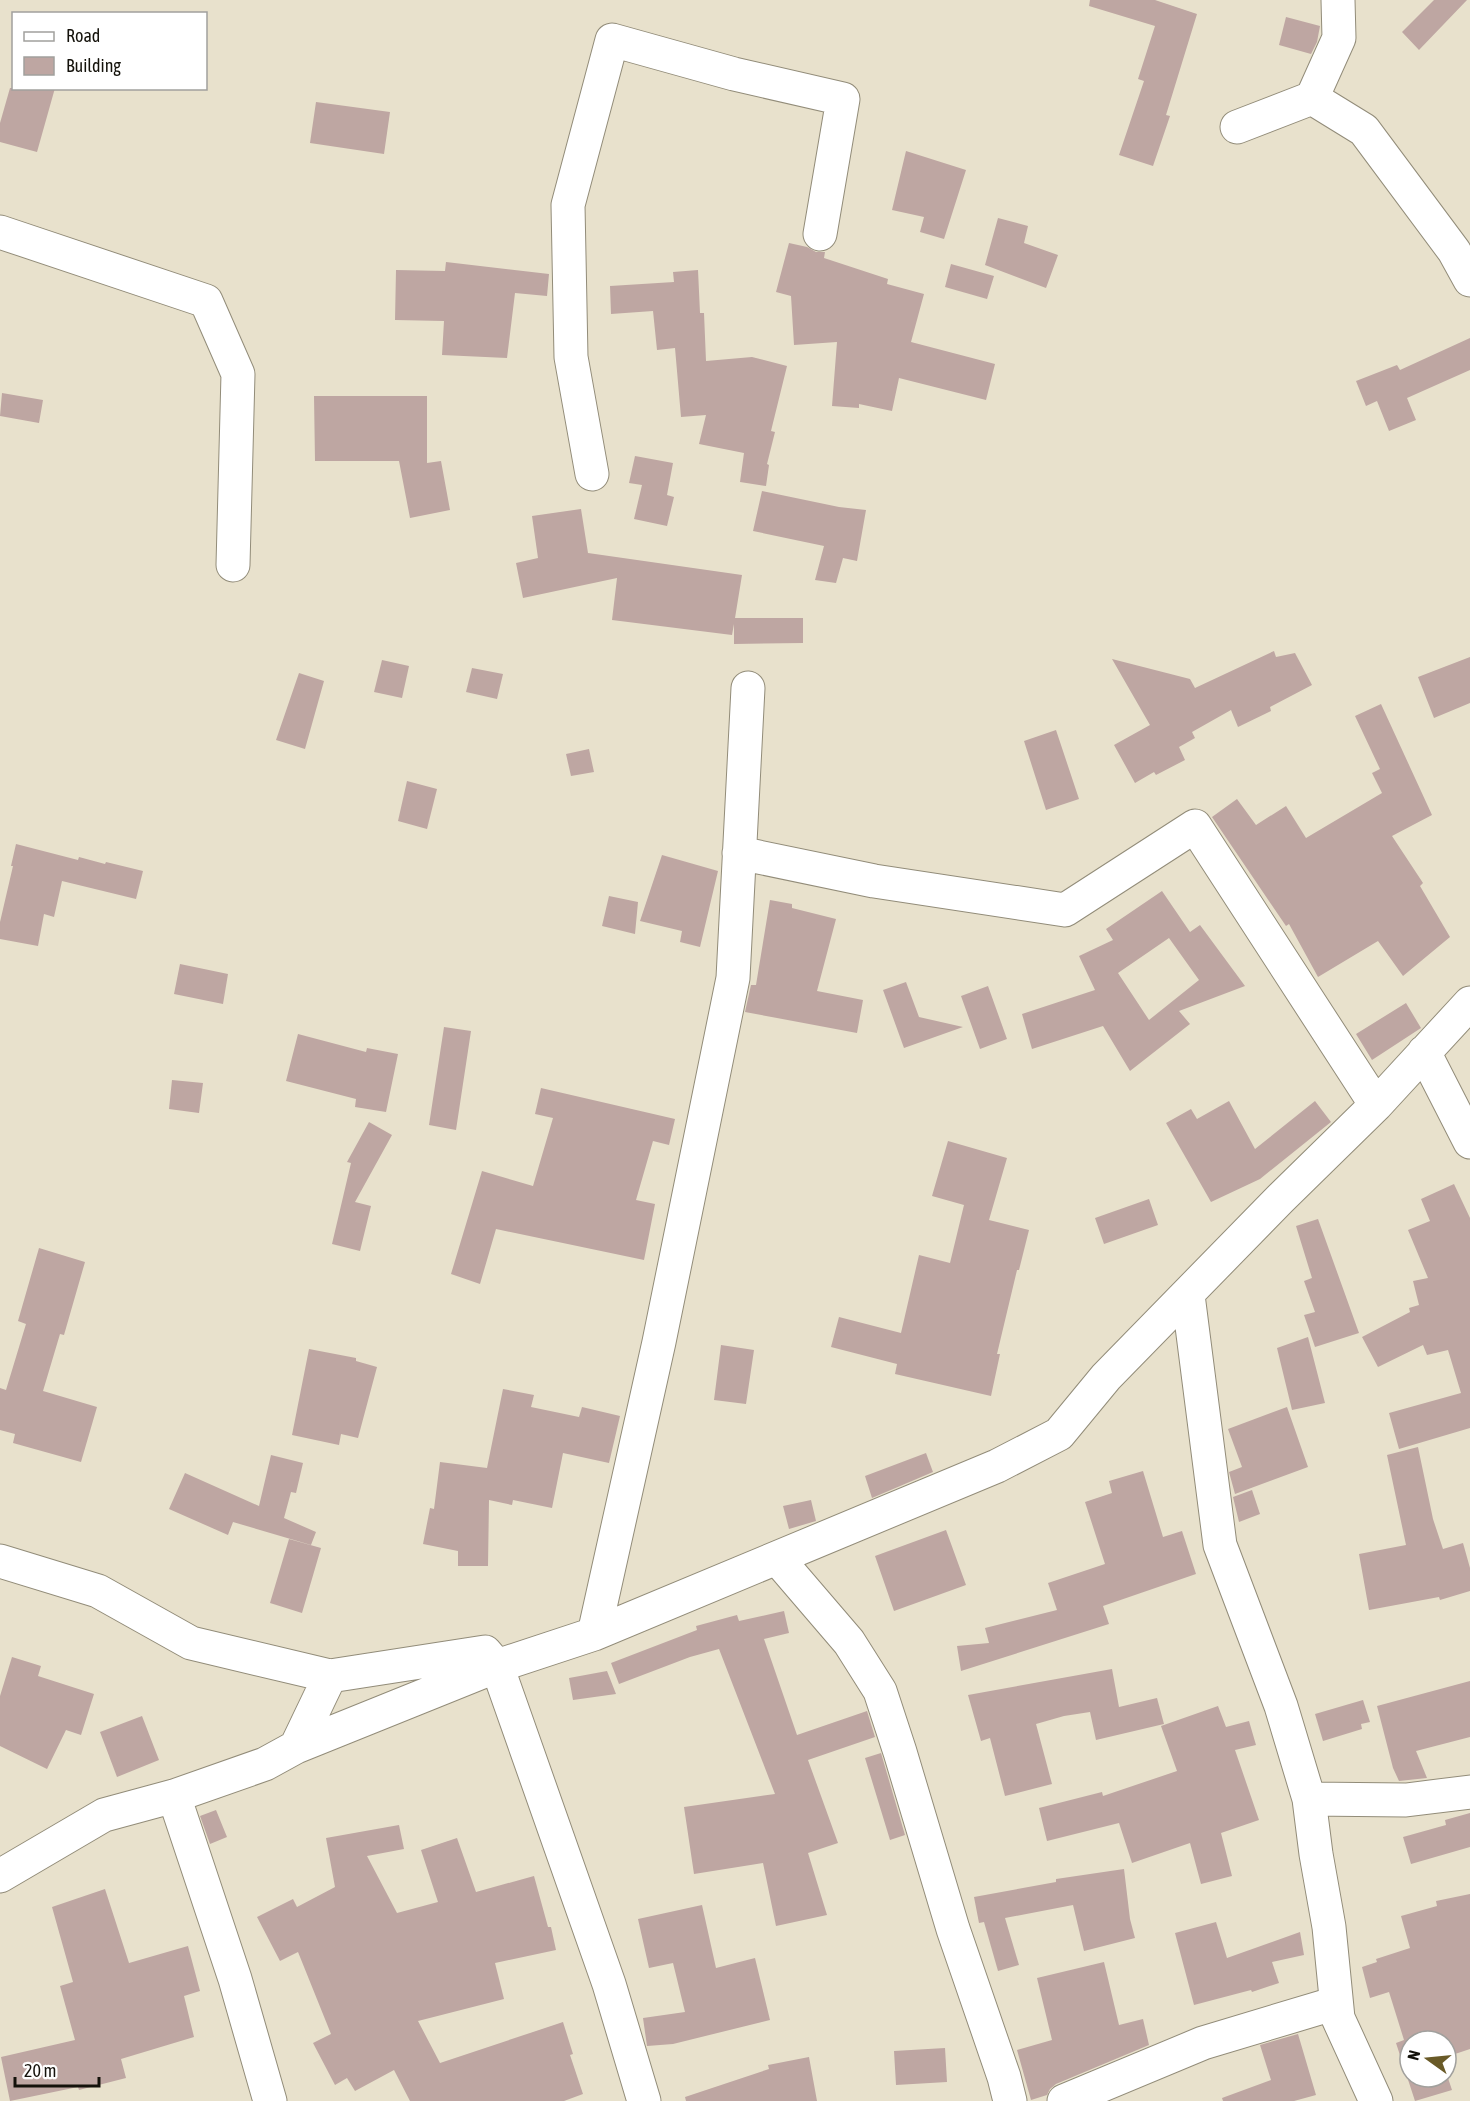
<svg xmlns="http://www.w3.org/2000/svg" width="1470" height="2101" font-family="'Asap Condensed',sans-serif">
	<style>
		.building { fill: #bea6a2; fill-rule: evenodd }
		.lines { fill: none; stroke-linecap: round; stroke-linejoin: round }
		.minor-casing { stroke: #928c79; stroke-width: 35 }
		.minor { stroke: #fff; stroke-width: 33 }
	</style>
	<rect width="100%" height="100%" fill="#e8e1cc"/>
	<path class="building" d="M 1090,0 L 1155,0 L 1197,14 L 1166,115 L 1170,116 L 1153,166 L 1119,155 L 1144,81 L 1138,79 L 1155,26 L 1089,6 Z
		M 1434,0 L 1467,0 L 1419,50 L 1402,32 Z
		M 1286,17 L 1320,26 L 1317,42 L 1311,54 L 1279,45 Z
		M 10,88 L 55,88 L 37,152 L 0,142 L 0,123 Z
		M 316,102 L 390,112 L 384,154 L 310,143 Z
		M 906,151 L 966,170 L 944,239 L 920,232 L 924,217 L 892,210 Z
		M 998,218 L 1028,226 L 1024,243 L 1058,255 L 1046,288 L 985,265 Z
		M 789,243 L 807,247 L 816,252 L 825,252 L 824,258 L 888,279 L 887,284 L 924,294 L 911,342 L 995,364 L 986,400 L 899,378 L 892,411 L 859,404 L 859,408 L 832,406 L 837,342 L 794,345 L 791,296 L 776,292 Z
		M 446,262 L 549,274 L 547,296 L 515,293 L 507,358 L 442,355 L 444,321 L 395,320 L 396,270 L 445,271 Z
		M 951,264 L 994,276 L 987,299 L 945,287 Z
		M 698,270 L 700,313 L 704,313 L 706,361 L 752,357 L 787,366 L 771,431 L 775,432 L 767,464 L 769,465 L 766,486 L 740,482 L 744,453 L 699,444 L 706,415 L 681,417 L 675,348 L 657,350 L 653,311 L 611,314 L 610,286 L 674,282 L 673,272 Z
		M 1470,338 L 1470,370 L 1407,398 L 1416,420 L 1389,431 L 1377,401 L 1366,406 L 1356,381 L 1397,365 L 1400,370 Z
		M 2,393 L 43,400 L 39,423 L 0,416 Z
		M 314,396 L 427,396 L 427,463 L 441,461 L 450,510 L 410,518 L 399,461 L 315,461 Z
		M 635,456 L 673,463 L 667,495 L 674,497 L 667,526 L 634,519 L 642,485 L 629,483 Z
		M 762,491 L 839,507 L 866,510 L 857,561 L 843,558 L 836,583 L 815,580 L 824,546 L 753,531 Z
		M 581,509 L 588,553 L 742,575 L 735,618 L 803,618 L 803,643 L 734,644 L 734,624 L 732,635 L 612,620 L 617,578 L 523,598 L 516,563 L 538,558 L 532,516 Z
		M 1274,651 L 1276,657 L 1295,653 L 1312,685 L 1270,707 L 1271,711 L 1238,727 L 1231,710 L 1192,732 L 1195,738 L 1179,747 L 1185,760 L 1156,775 L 1154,772 L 1135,783 L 1114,745 L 1150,725 L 1112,659 L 1190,679 L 1195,688 Z
		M 1470,657 L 1470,703 L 1434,718 L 1418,677 Z
		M 382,660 L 409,666 L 402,698 L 374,692 Z
		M 472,668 L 503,674 L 497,699 L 466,692 Z
		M 299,673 L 324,681 L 305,749 L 276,740 Z
		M 1381,704 L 1432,815 L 1392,836 L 1423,883 L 1420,886 L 1450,937 L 1403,976 L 1378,941 L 1318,977 L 1289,924 L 1286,926 L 1212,817 L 1237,799 L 1256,825 L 1286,806 L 1306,838 L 1382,793 L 1372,773 L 1380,769 L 1355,716 Z
		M 1056,730 L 1079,799 L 1046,810 L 1024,741 Z
		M 589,749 L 594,772 L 571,776 L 566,754 Z
		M 407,781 L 437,789 L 427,829 L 398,821 Z
		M 16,844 L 78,860 L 79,857 L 105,864 L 106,862 L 143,871 L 136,899 L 62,881 L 54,917 L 44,914 L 38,946 L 0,939 L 0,922 L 13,866 L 11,866 Z
		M 662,855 L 718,871 L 700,947 L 680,942 L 682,931 L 640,921 Z
		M 1162,891 L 1190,932 L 1200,925 L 1245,986 L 1179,1011 L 1190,1024 L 1130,1071 L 1103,1026 L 1032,1049 L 1022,1014 L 1095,990 L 1079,956 L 1113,940 L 1106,929 ZM 1169,938 L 1199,980 L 1149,1020 L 1118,973 Z
		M 609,896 L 638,902 L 635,934 L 602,926 Z
		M 770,900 L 792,904 L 792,908 L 836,919 L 817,991 L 863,1000 L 857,1033 L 745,1012 L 751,985 L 756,985 Z
		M 180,964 L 228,974 L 223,1004 L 174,994 Z
		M 906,982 L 919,1017 L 963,1027 L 904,1048 L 883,990 Z
		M 988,986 L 1007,1039 L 980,1049 L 961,996 Z
		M 1406,1003 L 1421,1028 L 1372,1060 L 1356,1034 Z
		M 444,1027 L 471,1031 L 456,1130 L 429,1125 Z
		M 298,1034 L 366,1052 L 367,1048 L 398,1054 L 386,1112 L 355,1107 L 356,1099 L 286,1081 Z
		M 172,1080 L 203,1083 L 199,1113 L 169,1109 Z
		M 541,1088 L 675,1119 L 669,1145 L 653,1141 L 636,1200 L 655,1204 L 644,1260 L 496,1229 L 480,1284 L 451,1274 L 482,1171 L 533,1186 L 553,1118 L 535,1114 Z
		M 1229,1101 L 1255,1149 L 1315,1101 L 1331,1122 L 1260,1179 L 1211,1202 L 1166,1123 L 1191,1109 L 1197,1119 Z
		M 369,1122 L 392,1135 L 355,1202 L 371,1206 L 360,1251 L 332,1244 L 351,1163 L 347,1162 Z
		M 948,1141 L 1007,1158 L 989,1220 L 1029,1230 L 1019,1270 L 1017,1270 L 997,1354 L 1000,1354 L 991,1396 L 895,1374 L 897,1364 L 831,1347 L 839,1317 L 901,1333 L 919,1255 L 950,1263 L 964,1205 L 932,1196 Z
		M 1454,1184 L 1470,1218 L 1470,1428 L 1399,1449 L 1389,1413 L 1461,1393 L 1448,1350 L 1427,1355 L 1423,1345 L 1378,1367 L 1362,1337 L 1410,1312 L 1409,1308 L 1419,1305 L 1413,1281 L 1428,1278 L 1408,1230 L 1430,1221 L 1421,1199 Z
		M 1149,1199 L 1158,1225 L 1104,1244 L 1095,1218 Z
		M 1318,1219 L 1359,1333 L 1315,1347 L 1304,1315 L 1315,1312 L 1304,1281 L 1312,1278 L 1296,1226 Z
		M 39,1248 L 85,1262 L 64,1335 L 60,1334 L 43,1391 L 97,1407 L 81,1462 L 13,1443 L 15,1434 L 0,1430 L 0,1388 L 6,1390 L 26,1324 L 18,1321 Z
		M 1308,1337 L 1325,1403 L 1292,1410 L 1277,1348 Z
		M 721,1345 L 754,1350 L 746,1404 L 714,1400 Z
		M 309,1349 L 356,1358 L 356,1361 L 377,1367 L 358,1438 L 341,1434 L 339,1445 L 292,1435 Z
		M 503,1389 L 534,1395 L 531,1407 L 579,1417 L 582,1407 L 620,1416 L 609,1463 L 563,1453 L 552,1508 L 513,1500 L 512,1505 L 489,1500 L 488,1566 L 458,1566 L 458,1551 L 423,1544 L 430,1508 L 434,1509 L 440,1462 L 487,1468 Z
		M 1287,1407 L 1308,1467 L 1235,1494 L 1229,1472 L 1242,1467 L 1228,1429 Z
		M 1418,1447 L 1433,1519 L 1443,1549 L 1463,1543 L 1470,1568 L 1470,1591 L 1440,1600 L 1439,1597 L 1369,1610 L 1359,1554 L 1406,1545 L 1387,1455 Z
		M 926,1453 L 933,1472 L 872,1498 L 865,1476 Z
		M 271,1455 L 303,1463 L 296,1493 L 291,1492 L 284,1518 L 316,1532 L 311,1545 L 233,1522 L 228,1535 L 169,1509 L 185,1473 L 259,1506 Z
		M 1143,1471 L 1163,1537 L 1182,1531 L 1196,1574 L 1103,1606 L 1109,1624 L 961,1671 L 957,1646 L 989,1643 L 985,1628 L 1057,1610 L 1048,1583 L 1105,1564 L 1085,1502 L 1112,1493 L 1109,1481 Z
		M 1252,1490 L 1260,1514 L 1239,1522 L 1233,1497 Z
		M 811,1500 L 816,1521 L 789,1529 L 783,1506 Z
		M 946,1530 L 966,1585 L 894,1611 L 875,1556 Z
		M 289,1539 L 321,1548 L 302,1613 L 270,1603 Z
		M 784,1611 L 789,1633 L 764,1639 L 797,1735 L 867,1711 L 875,1737 L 808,1760 L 838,1843 L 808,1853 L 827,1915 L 776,1926 L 763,1863 L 694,1874 L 684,1807 L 775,1794 L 719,1649 L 690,1657 L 619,1684 L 611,1663 L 697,1630 L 696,1626 L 737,1615 L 739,1621 Z
		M 12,1657 L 41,1666 L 38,1676 L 94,1694 L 81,1735 L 66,1730 L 47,1769 L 0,1746 L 0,1696 Z
		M 1112,1669 L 1119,1707 L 1157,1698 L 1164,1724 L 1096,1740 L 1090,1712 L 1064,1716 L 1036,1724 L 1052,1784 L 1005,1796 L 990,1738 L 981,1741 L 968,1695 Z
		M 607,1671 L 616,1694 L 573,1700 L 569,1678 Z
		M 1470,1681 L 1470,1737 L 1416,1751 L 1427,1778 L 1399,1781 L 1393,1768 L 1377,1706 Z
		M 1363,1700 L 1370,1722 L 1361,1724 L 1362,1729 L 1323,1741 L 1315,1714 Z
		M 1218,1706 L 1226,1727 L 1249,1721 L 1256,1745 L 1235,1750 L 1259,1820 L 1221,1833 L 1232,1876 L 1201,1884 L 1190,1843 L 1132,1863 L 1119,1823 L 1047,1841 L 1039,1808 L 1102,1792 L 1103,1796 L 1177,1771 L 1161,1726 Z
		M 142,1716 L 159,1760 L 117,1777 L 100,1732 Z
		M 881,1753 L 905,1835 L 890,1840 L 865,1758 Z
		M 216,1810 L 227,1837 L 210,1844 L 200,1816 Z
		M 1470,1813 L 1470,1847 L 1411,1864 L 1403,1837 L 1446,1825 L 1445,1820 Z
		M 399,1825 L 404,1849 L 367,1856 L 397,1913 L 438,1902 L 421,1850 L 457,1838 L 476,1892 L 534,1876 L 548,1927 L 551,1927 L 556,1950 L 495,1963 L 504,1999 L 418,2021 L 440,2063 L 563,2022 L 573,2054 L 570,2055 L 583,2094 L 564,2101 L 410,2101 L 394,2070 L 355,2091 L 347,2078 L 335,2085 L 313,2043 L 331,2034 L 298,1952 L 280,1961 L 257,1917 L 293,1899 L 297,1907 L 335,1887 L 326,1838 Z
		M 1124,1869 L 1130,1919 L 1135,1938 L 1084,1951 L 1073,1905 L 1005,1918 L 1019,1965 L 998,1971 L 984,1922 L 979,1923 L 974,1897 L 1056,1882 L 1056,1879 Z
		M 105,1889 L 129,1963 L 188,1946 L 200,1991 L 184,1996 L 194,2037 L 121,2059 L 126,2078 L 79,2090 L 78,2087 L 10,2101 L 1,2057 L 75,2040 L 60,1986 L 73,1982 L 52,1907 Z
		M 1470,1894 L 1470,2049 L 1446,2057 L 1446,2041 L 1410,2041 L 1410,2077 L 1446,2077 L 1446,2072 L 1452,2090 L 1415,2101 L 1396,2043 L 1404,2040 L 1389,1992 L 1370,1998 L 1362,1967 L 1377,1962 L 1376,1959 L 1410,1948 L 1401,1916 L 1437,1906 L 1436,1901 Z
		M 702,1905 L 716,1968 L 755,1958 L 770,2020 L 673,2044 L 647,2046 L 643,2018 L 685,2012 L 673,1963 L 649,1968 L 638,1919 Z
		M 1216,1922 L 1227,1958 L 1300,1932 L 1304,1955 L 1272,1962 L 1279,1983 L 1252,1992 L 1251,1990 L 1194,2005 L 1175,1933 Z
		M 1104,1962 L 1119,2025 L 1143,2019 L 1149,2045 L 1056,2084 L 1050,2089 L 1047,2095 L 1031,2100 L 1017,2050 L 1052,2040 L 1037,1978 Z
		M 1298,2034 L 1316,2095 L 1294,2101 L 1223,2101 L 1222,2098 L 1271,2080 L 1260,2045 Z
		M 945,2048 L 947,2082 L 896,2085 L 894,2051 Z
		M 809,2057 L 817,2101 L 686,2101 L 685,2097 L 769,2069 L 768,2065 Z"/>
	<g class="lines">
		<g class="minor-casing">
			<path id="minor" d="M 1312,98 L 1339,38 L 1338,0
				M 1237,127 L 1312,98 L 1364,130 L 1454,251 L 1470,280
				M 0,232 L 206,301 L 238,374 L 233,565
				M 592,474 L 571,357 L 568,205 L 612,40 L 734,74 L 843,99 L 820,234
				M 739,853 L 874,881 L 1065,910 L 1195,826 L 1376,1105
				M 1424,1052 L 1470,1142
				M 1188,1295 L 1220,1545 L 1281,1706 L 1309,1799 L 1316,1854 L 1329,1927 L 1338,2018 L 1376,2101
				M 777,1558 L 849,1642 L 880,1691 L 900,1752 L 953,1929 L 1004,2077 L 1010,2101
				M 0,1561 L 98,1591 L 191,1643 L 330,1676 L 485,1652 L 497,1666 L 609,1984 L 644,2101
				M 594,1634 L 659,1342 L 733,978 L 748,688
				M 296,1747 L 330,1676
				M 174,1796 L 235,1979 L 270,2101
				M 1309,1799 L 1406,1800 L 1470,1792
				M 0,1876 L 104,1815 L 174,1796 L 265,1764 L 296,1747 L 497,1666 L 594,1634 L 997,1466 L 1059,1434 L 1106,1377 L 1280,1199 L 1376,1105 L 1470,1003
				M 1064,2101 L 1203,2043 L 1336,2003"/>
		</g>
		<use href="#minor" class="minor"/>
	</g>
	<rect x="12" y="12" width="195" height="78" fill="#ffffff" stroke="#a1a09d" stroke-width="1.5"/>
	<rect x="24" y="32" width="30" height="9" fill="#ffffff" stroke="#a1a09d" stroke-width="1.5"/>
	<text x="66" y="42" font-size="18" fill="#14120b">Road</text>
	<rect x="24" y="57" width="30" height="18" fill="#bea6a2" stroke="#a1a09d" stroke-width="1.5"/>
	<text x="66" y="72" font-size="18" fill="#14120b">Building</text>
	<g transform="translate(1428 2059) rotate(285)"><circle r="28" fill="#ffffff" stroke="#a1a09d" stroke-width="1.5"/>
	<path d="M0-4.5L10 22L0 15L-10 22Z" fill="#695a27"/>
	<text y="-9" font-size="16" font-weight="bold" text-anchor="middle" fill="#14120b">N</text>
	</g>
	<path d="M15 2077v9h84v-9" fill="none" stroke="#14120b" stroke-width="3"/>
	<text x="24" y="2077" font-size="18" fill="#14120b" stroke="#ffffff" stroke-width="4.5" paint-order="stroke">20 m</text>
</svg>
